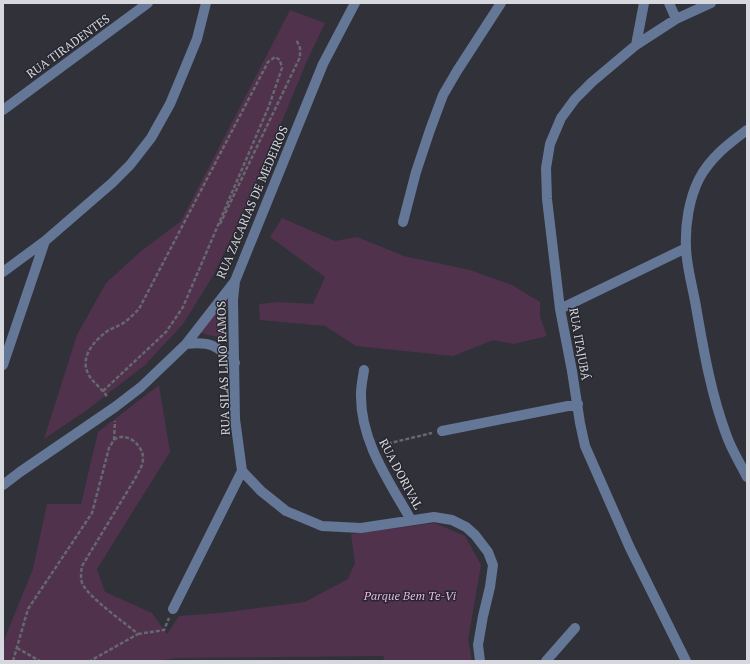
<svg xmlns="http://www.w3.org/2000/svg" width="750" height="664" font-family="'PT Serif',serif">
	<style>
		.green { fill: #50324d }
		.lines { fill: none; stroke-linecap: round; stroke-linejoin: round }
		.path { stroke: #66676f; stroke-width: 2.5; stroke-dasharray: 4 2; stroke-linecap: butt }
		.minor { stroke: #647797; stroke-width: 10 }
		.labels { text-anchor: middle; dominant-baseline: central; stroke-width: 3; stroke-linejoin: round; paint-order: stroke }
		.street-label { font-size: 12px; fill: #d7d8de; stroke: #272730 }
		.park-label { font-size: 12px; font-style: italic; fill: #eab2e4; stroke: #272730 }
	</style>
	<rect width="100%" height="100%" fill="#31313a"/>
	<path class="green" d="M 290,10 L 325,23 L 306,63 L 250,199 L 214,274 L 183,324 L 145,365 L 87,410 L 44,439 L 77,335 L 106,283 L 140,252 L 181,221 Z
		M 282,218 L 335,241 L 357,237 L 404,256 L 470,270 L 512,285 L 540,302 L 540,317 L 547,336 L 514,344 L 493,340 L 453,356 L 356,346 L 325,326 L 260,320 L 259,304 L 278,302 L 313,304 L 325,277 L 270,237 Z
		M 228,298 L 225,339 L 201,333 Z
		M 159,385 L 170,452 L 97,569 L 105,592 L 152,613 L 167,634 L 179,616 L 220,613 L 305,602 L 348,579 L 355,563 L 351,534 L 435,523 L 465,536 L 481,565 L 468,640 L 472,661 L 383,661 L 384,656 L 177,658 L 153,661 L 3,661 L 3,645 L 6,635 L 33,569 L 47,504 L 81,504 L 98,432 Z"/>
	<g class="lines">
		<path class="path" d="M 220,224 L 300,57 L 300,48 L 296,39
			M 103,391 L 166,332 L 183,307 L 269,106 L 282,68 L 280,60 L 275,57 L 268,62 L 139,309 C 135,313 130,318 125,322 C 119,326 112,328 106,332 C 93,342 78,359 90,377 C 95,384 103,390 108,398
			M 114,440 L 115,421
			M 382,445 L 432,433
			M 138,634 L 164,630 L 169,618
			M 17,648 L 40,661
			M 13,661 L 28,609 L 92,513 L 109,448 C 111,446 112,442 114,440 C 126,430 144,446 143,459 C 143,465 139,471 136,477 L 82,566 C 81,572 80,580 83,585 C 92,600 124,622 138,634 L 90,661"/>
		<path class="minor" d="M 669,3 L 676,19
			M 636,45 L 644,3
			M 3,110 L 148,3
			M 747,130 C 728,144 710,158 699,179 C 689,199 685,225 686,247 C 686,263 692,285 695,301 C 703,346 710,391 726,434 C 731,449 740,463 747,477
			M 403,222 L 416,172 L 430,130 L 443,95 L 457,71 L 501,3
			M 3,272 L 45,241 L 112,183 L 130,165 L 151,138 L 170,104 L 183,73 L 197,39 L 206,3
			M 235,281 L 233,300 L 235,419 L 242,471 L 261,491 L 286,511 L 322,526 L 361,528 L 434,517 L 452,520 L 466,527 L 475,535 L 488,552 L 493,565 L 490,587 L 483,616 L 478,645 L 480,661
			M 560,309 L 686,248
			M 186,344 C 211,341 217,346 235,363
			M 3,365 L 45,241
			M 364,370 C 363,377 361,386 361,394 C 360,441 389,481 411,520
			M 442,431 L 578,404
			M 3,485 L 20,472 L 115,407 L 141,387 L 186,344 L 235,281 L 323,64 L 355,3
			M 173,609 L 242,471
			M 546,661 L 575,628
			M 686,661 L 630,548 L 585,446 L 580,423 L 572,371 L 560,309 L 547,199 L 546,168 L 550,144 L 561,118 L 575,99 L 592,82 L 636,45 L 676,19 L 711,3"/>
	</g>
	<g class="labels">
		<g class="street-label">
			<text transform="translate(68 46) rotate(-36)">RUA TIRADENTES</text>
			<text transform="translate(252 202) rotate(-67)">RUA ZACARIAS DE MEDEIROS</text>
			<text transform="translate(580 344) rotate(80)">RUA ITAJUBÁ</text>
			<text transform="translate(223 368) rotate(-92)">RUA SILAS LINO RAMOS</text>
			<text transform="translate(401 474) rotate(62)">RUA DORIVAL</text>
		</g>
		<g class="park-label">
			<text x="410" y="595">Parque Bem Te-Vi</text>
		</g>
	</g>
	<rect width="750" height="664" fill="none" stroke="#d7d8de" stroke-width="8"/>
</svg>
